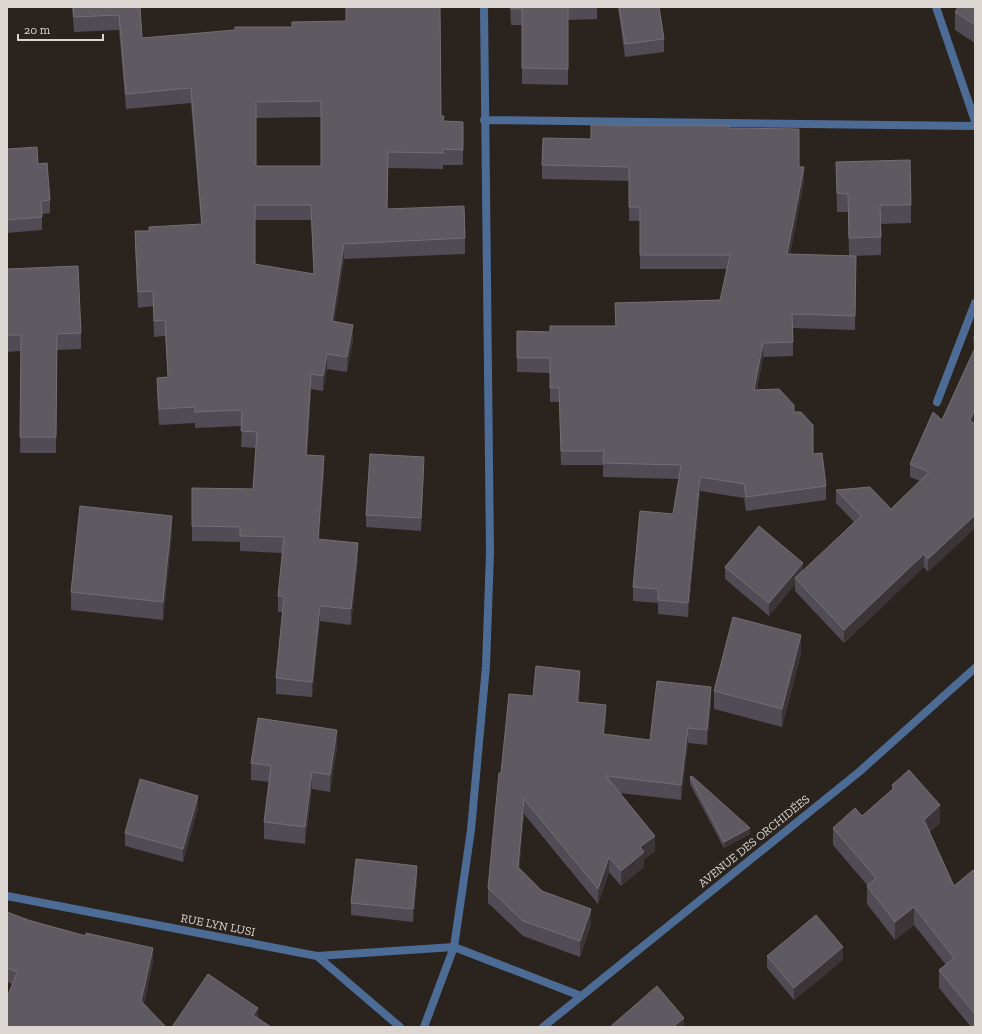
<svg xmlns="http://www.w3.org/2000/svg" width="982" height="1034" font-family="'Zilla Slab',serif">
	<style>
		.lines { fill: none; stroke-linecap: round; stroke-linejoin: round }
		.lane { stroke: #4c6c96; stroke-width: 8 }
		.street { stroke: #4c6c96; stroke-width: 8 }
		.wall { fill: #504b54; fill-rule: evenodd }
		.shaded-wall { fill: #3b3538 }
		.building { fill: #5f5a61; stroke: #726e73; fill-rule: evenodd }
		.labels { text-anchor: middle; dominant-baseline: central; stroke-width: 3.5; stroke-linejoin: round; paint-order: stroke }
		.street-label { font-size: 12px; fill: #dcd6d2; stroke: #2b231d }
	</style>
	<rect width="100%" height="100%" fill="#2b231d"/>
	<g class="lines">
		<path class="lane" d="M 936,7 L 975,121"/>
		<path class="street" d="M 484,120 L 975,126
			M 937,402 L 975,303
			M 7,896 L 317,956 L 400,1027
			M 317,956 L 454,947 L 581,996
			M 424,1027 L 454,947 L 471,830 L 486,666 L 490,553 L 484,7
			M 543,1027 L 859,772 L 975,668"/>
	</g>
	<path class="wall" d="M 72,7 L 140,7 L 142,38 L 292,27 L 346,21 L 346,7 L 440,7 L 441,116 L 444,121 L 463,122 L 463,165 L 443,165 L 443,169 L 388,168 L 387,209 L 465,238 L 465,254 L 344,259 L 334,322 L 353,340 L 347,372 L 327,369 L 323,391 L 311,389 L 307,455 L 324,472 L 319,539 L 358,559 L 351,625 L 320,621 L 312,697 L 276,694 L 276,678 L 283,612 L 278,612 L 278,596 L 282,553 L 240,551 L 240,542 L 192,541 L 192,488 L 253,489 L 256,448 L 241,447 L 242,426 L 195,428 L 195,423 L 159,425 L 157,394 L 157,378 L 168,377 L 165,336 L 154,337 L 153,306 L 138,308 L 135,247 L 135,231 L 149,231 L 201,224 L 191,103 L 126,109 L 119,30 L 74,32 ZM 321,117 L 321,166 L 256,166 L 256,118 ZM 255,220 L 311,220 L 314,274 L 255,264 Z
		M 510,7 L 597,7 L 597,19 L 568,20 L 568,85 L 522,84 L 522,25 L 511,25 Z
		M 618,7 L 659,7 L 664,39 L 664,52 L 625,57 Z
		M 975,7 L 975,43 L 955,30 L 955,12 Z
		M 729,128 L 799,167 L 804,181 L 790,254 L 849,256 L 848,212 L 837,212 L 836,162 L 911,205 L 911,223 L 881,224 L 881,255 L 852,256 L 856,256 L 855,330 L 793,328 L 793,356 L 763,357 L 757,390 L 794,412 L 826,486 L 826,500 L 746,511 L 744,498 L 700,491 L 688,617 L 658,614 L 658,603 L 633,601 L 633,587 L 673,514 L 679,479 L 603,477 L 603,465 L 561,465 L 559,402 L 550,402 L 550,373 L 517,372 L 517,331 L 550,332 L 615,326 L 615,303 L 720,300 L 727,269 L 640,269 L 640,221 L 629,221 L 629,181 L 542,179 L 542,165 L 591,139 Z
		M 7,149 L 38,164 L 50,200 L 50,213 L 42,214 L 42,230 L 7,233 Z
		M 7,269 L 81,333 L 81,349 L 57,350 L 56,453 L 20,453 L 21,351 L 7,352 Z
		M 975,334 L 975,422 L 974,424 L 975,528 L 928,572 L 924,567 L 844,643 L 795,591 L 795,584 L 769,616 L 725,579 L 725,567 L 803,571 L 854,522 L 836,503 L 836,490 L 891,509 L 920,481 L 910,477 L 910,464 L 942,420 L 974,350 L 973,337 Z
		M 424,470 L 421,531 L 366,527 L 366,515 Z
		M 172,534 L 163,620 L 71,610 L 71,592 Z
		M 801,653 L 782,727 L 714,709 L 714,691 Z
		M 580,686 L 579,702 L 606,720 L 604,734 L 650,740 L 711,702 L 707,745 L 688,743 L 681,800 L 620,793 L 655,851 L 644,859 L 644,867 L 621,886 L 609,872 L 598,904 L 524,814 L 519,869 L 542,891 L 591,924 L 580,957 L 523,936 L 488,903 L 488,888 L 533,696 Z
		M 337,747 L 330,792 L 312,789 L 305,844 L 264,839 L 264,822 L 269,782 L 251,780 L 251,763 Z
		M 690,777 L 750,834 L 724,848 L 690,784 Z
		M 892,785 L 940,823 L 929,832 L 954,886 L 975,873 L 975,1027 L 971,1027 L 939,988 L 939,970 L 946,965 L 914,925 L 895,940 L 867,904 L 867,885 L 833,845 L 833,828 L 862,816 L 892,791 Z
		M 198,808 L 183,862 L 125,846 L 125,833 Z
		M 417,879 L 413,922 L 351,915 L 351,903 Z
		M 7,912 L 28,920 L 153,962 L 144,1003 L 12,984 L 7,982 Z
		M 767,956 L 843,960 L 794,1000 L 767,968 Z"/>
	<path class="shaded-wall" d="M 804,167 L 804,181 L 787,268 L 787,254 Z
		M 344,244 L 344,259 L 332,337 L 332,321 Z
		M 353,325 L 353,340 L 347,372 L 347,357 Z
		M 763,343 L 763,357 L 754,404 L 754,390 Z
		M 327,354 L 327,369 L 323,391 L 323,376 Z
		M 311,374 L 311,389 L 306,471 L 306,455 Z
		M 975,409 L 975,422 L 970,434 L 970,420 Z
		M 324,456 L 324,472 L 318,555 L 318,539 Z
		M 424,457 L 424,470 L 421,531 L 421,518 Z
		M 700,477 L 700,491 L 688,617 L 688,603 Z
		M 975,515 L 975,528 L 928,572 L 928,559 Z
		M 172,516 L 172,534 L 163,620 L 163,602 Z
		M 358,543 L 358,559 L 351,625 L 351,609 Z
		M 924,554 L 924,567 L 844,643 L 844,630 Z
		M 803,563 L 803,575 L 795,578 L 795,584 L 769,616 L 769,603 Z
		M 320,606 L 320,621 L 312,697 L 312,682 Z
		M 801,635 L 801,653 L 782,727 L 782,709 Z
		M 580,671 L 580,686 L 577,717 L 577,702 Z
		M 711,687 L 711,702 L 707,745 L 707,730 Z
		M 606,705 L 606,720 L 603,749 L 603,734 Z
		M 688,728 L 688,743 L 681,800 L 681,785 Z
		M 337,730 L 337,747 L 330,792 L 330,775 Z
		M 312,772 L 312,789 L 305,844 L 305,827 Z
		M 198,796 L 198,808 L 183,862 L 183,849 Z
		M 524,799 L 524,814 L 518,883 L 518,867 Z
		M 940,805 L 940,823 L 924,837 L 924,820 Z
		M 750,828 L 750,834 L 724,848 L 724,842 Z
		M 655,836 L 655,851 L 644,859 L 644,867 L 621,886 L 621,871 L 640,847 Z
		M 609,857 L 609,872 L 598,904 L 598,889 Z
		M 417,866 L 417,879 L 413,922 L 413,909 Z
		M 914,907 L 914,925 L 895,940 L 895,922 Z
		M 591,909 L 591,924 L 580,957 L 580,941 Z
		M 843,947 L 843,960 L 794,1000 L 794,988 Z
		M 153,948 L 153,962 L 141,1014 L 141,1001 Z
		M 258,1008 L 258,1021 L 253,1015 Z
		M 684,1018 L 684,1027 L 673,1027 Z"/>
	<path class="building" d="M 73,7 L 140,7 L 142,38 L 235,30 L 235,27 L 292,27 L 292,22 L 346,21 L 346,7 L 440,7 L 441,116 L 444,116 L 443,121 L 463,122 L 463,150 L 443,149 L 443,153 L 388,152 L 387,209 L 464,206 L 465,238 L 344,244 L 332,321 L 353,325 L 347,357 L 327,354 L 323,376 L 311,374 L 306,455 L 324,456 L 318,539 L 358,543 L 351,609 L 320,606 L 312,682 L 276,678 L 284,597 L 278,596 L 284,537 L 240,536 L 240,527 L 192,526 L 192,488 L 253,489 L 257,432 L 241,431 L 242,410 L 195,412 L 195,407 L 159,409 L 157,378 L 168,377 L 165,320 L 154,321 L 153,291 L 138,292 L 135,231 L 149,231 L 149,227 L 202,224 L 191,88 L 126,94 L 119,15 L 74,17 ZM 321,101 L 321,166 L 256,166 L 256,102 ZM 255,205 L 311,205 L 314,274 L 255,264 Z
		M 511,7 L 568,7 L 568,69 L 522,68 L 522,9 L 511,9 Z
		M 619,7 L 659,7 L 664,39 L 625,44 Z
		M 958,7 L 975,7 L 975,25 L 955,12 Z
		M 591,125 L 729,126 L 729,128 L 799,129 L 799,167 L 804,167 L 787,254 L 856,256 L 855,316 L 792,314 L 793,342 L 763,343 L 754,390 L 779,389 L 794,405 L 794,412 L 801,412 L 813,425 L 813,454 L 822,453 L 826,486 L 746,497 L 744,484 L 700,477 L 688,603 L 658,600 L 658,589 L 633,587 L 640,511 L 673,514 L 681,465 L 603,463 L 604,451 L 561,451 L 559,388 L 550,388 L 550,358 L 517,358 L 517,331 L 550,332 L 550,326 L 616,326 L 615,303 L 720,300 L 730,255 L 640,255 L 640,207 L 629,207 L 629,167 L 542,165 L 543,138 L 591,139 Z
		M 37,147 L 38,164 L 47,163 L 50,200 L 41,201 L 42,217 L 7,220 L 7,149 Z
		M 910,160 L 911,205 L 880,205 L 881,237 L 849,238 L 848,194 L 837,193 L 836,162 Z
		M 78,266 L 81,333 L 57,334 L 56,437 L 20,437 L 21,335 L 7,335 L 7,269 Z
		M 975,348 L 975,409 L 970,420 L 975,425 L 975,515 L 928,559 L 924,554 L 844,630 L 795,578 L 861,516 L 836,490 L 870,487 L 891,509 L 929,472 L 910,464 L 933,412 L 942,420 Z
		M 370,454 L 424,457 L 421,518 L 366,515 Z
		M 80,506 L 172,516 L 163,602 L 71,592 Z
		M 759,526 L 803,563 L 769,603 L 725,567 Z
		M 733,617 L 801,635 L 782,709 L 714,691 Z
		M 536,666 L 580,671 L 577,702 L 606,705 L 603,734 L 650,740 L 657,681 L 711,687 L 707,730 L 688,728 L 681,785 L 606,776 L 655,836 L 640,847 L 644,852 L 621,871 L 609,857 L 598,889 L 524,799 L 518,867 L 542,891 L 591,909 L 580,941 L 523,921 L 488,888 L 499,773 L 501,773 L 509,694 L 533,696 Z
		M 258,718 L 337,730 L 330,775 L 312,772 L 305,827 L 264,822 L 271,766 L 251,763 Z
		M 909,770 L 940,805 L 924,820 L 954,886 L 973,870 L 975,873 L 975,1014 L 939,970 L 954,958 L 914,907 L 895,922 L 867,886 L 876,878 L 833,828 L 855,808 L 862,816 L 894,788 L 892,785 Z
		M 692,776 L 750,828 L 724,842 L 690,777 Z
		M 140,779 L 198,796 L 183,849 L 125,833 Z
		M 356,859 L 417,866 L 413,909 L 351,903 Z
		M 7,912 L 28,920 L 86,936 L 86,933 L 153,948 L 141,1001 L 166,1027 L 7,1027 L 7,998 L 17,972 L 7,968 Z
		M 816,915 L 843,947 L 794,988 L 767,956 Z
		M 208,974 L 258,1008 L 253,1015 L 271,1027 L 172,1027 Z
		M 657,986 L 684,1018 L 673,1027 L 610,1027 Z"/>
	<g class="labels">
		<g class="street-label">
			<text transform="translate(754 841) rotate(-39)">AVENUE DES ORCHIDÉES</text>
			<text transform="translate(218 925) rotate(11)">RUE LYN LUSI</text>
		</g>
	</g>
	<rect width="982" height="1034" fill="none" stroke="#dcd6d2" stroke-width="16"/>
	<path d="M18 34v6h85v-6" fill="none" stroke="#dcd6d2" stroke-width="2"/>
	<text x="24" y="34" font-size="12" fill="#dcd6d2" stroke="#2b231d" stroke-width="3" paint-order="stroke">20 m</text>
</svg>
